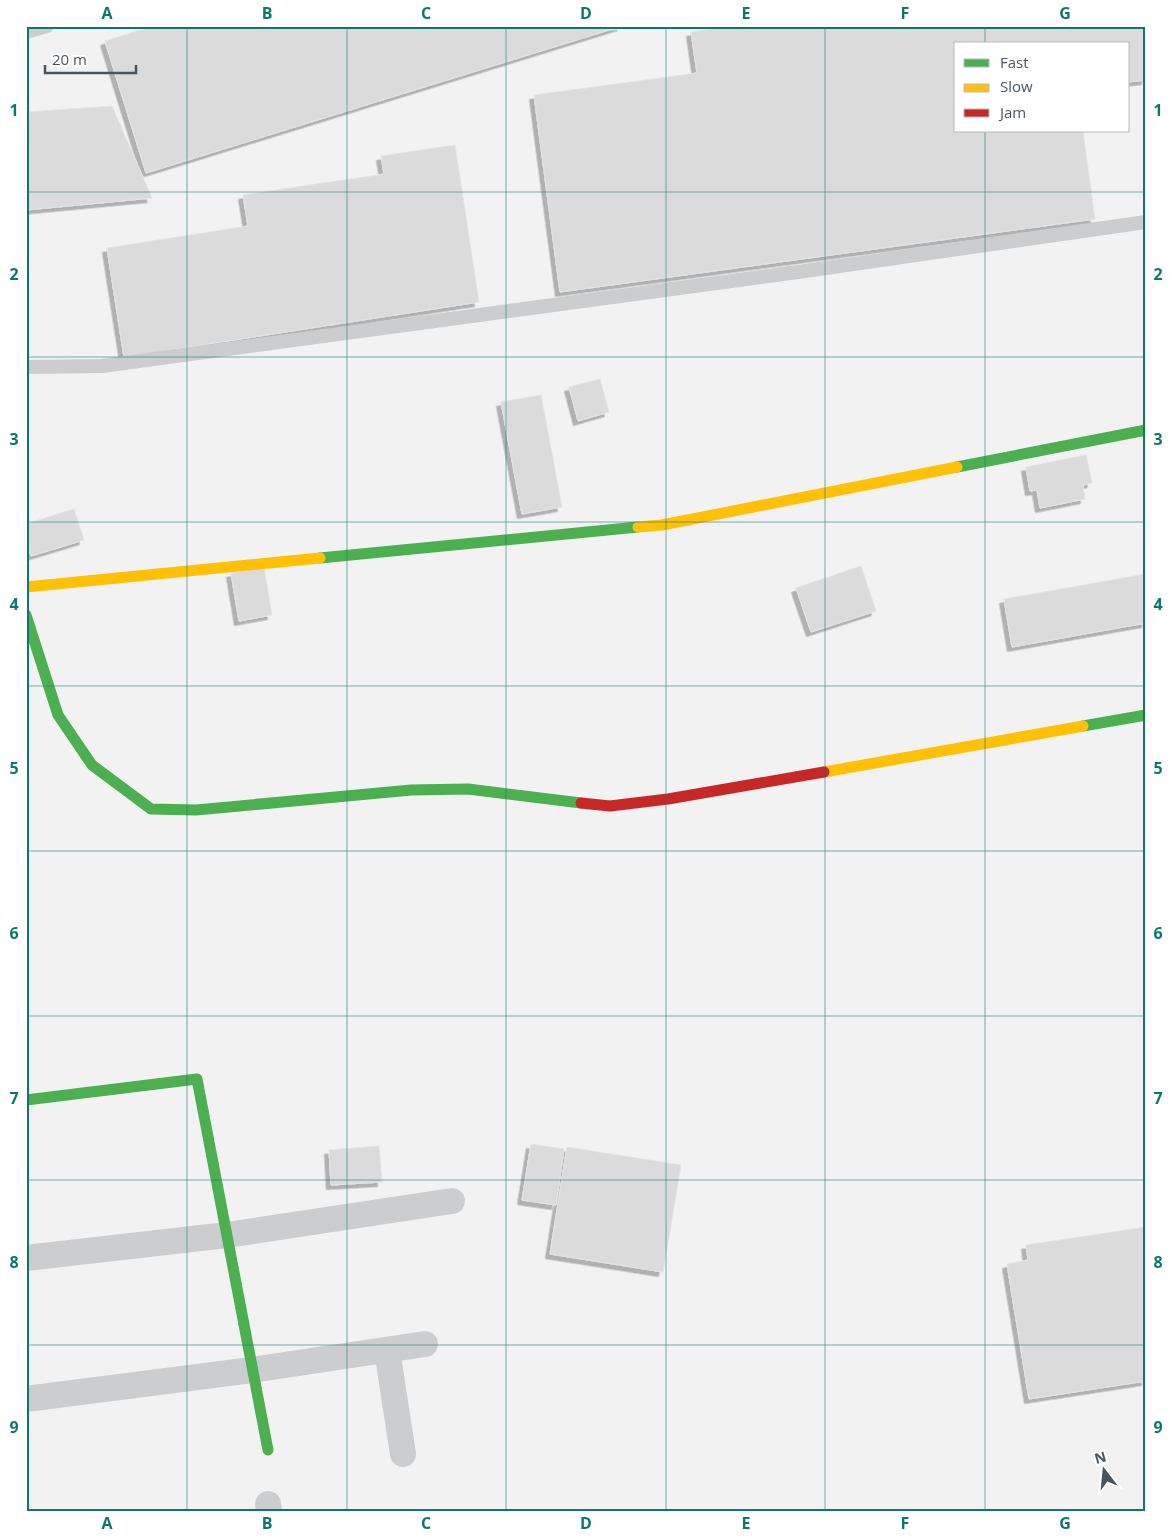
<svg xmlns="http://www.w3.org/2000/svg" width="1172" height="1537" font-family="'Open Sans',sans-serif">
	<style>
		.building { fill: #dbdbdc; stroke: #e3e4e4; filter: url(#shadow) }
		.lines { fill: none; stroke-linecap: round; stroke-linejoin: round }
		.lane { stroke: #cccdcf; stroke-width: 14 }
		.street { stroke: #cccdcf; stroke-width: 26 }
		.fast { stroke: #4caf50; stroke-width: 11 }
		.slow { stroke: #ffc107; stroke-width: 11 }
		.jam { stroke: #c62828; stroke-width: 11 }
		.grid { fill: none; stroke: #0f766e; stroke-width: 1; stroke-opacity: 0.55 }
		.neatline { fill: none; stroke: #0f766e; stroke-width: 2 }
		.grid-label { font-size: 16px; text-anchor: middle; font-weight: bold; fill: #0f766e }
	</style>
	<defs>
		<filter id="shadow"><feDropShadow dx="-4.5" dy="4.5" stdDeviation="0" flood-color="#0004"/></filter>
	</defs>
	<rect width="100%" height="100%" fill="#f2f2f2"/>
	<path class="building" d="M 153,26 L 622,26 L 146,173 L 105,41 Z
		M 730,26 L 1146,26 L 1146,80 L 1128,82 L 1128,44 L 956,44 L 956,131 L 1083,131 L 1095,219 L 560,292 L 534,95 L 697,73 L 691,32 Z
		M 112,106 L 152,198 L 26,210 L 26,112 Z
		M 455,145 L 479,302 L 124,357 L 107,248 L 248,226 L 243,195 L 384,174 L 381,156 Z
		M 600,379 L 609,412 L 578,421 L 569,387 Z
		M 541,395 L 562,507 L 522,514 L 501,402 Z
		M 1086,455 L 1092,483 L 1083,485 L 1085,499 L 1040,508 L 1037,490 L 1030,491 L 1026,467 Z
		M 74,509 L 84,540 L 31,556 L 26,542 L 26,524 Z
		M 861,566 L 876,611 L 811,632 L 796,588 Z
		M 264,567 L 272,615 L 239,621 L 231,573 Z
		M 1146,574 L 1146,623 L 1012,647 L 1004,599 Z
		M 531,1144 L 564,1149 L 556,1205 L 522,1200 Z
		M 379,1146 L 382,1182 L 331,1185 L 329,1150 Z
		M 567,1147 L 681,1165 L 663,1272 L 550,1254 Z
		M 1146,1227 L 1146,1381 L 1029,1399 L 1007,1264 L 1028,1260 L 1026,1245 Z"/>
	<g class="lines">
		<path class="lane" d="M 26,32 L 47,26
			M 26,367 L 102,366 L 798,272 L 1146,222"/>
		<path class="street" d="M 26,1258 L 227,1235 L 452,1201
			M 387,1350 L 403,1454
			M 26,1399 L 252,1370 L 425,1344
			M 268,1504 L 269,1511"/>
		<path class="fast" d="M 957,467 L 1146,430
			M 320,558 L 638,527
			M 26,615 L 58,715 L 92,765 L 151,809 L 196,810 L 411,790 L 468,789 L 581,803
			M 1083,726 L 1146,715
			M 26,1100 L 197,1079 L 268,1450"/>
		<path class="slow" d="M 638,527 L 662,525 L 957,467
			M 26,587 L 320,558
			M 824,772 L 1083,726"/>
		<path class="jam" d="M 581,803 L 610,806 L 668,799 L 824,772"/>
	</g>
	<path class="grid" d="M 187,26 L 187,1511M 347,26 L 347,1511M 506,26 L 506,1511M 666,26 L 666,1511M 825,26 L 825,1511M 985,26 L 985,44M 985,131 L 985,1511M 26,192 L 1146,192M 26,357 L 1146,357M 26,522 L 1146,522M 26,686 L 1146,686M 26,851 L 1146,851M 26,1016 L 1146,1016M 26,1180 L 1146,1180M 26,1345 L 1146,1345"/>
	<rect width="1172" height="1537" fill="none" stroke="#ffffff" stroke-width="55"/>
	<rect x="954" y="42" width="175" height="90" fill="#ffffff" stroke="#b7bbbe"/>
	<rect x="964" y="59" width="25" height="8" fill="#4caf50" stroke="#b7bbbe"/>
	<text x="1000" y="68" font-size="15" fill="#4a545c">Fast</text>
	<rect x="964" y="84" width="25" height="8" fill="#ffc107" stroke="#b7bbbe"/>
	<text x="1000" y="92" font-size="15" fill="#4a545c">Slow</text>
	<rect x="964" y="109" width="25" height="8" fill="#c62828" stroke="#b7bbbe"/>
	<text x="1000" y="118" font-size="15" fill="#4a545c">Jam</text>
	<g transform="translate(1104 1470) rotate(344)" stroke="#ffffff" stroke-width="4" paint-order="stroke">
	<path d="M0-4L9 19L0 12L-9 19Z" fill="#4a545c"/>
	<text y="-8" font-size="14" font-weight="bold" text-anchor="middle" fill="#4a545c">N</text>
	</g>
	<path d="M45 65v8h91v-8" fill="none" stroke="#4a545c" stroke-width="2.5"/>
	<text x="52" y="65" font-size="15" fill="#4a545c" stroke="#ffffff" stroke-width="4" paint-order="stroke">20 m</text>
	<rect x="28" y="28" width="1116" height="1482" class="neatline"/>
	<g class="grid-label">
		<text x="107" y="19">A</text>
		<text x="267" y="19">B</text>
		<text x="426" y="19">C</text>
		<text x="586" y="19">D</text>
		<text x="746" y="19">E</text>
		<text x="905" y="19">F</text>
		<text x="1065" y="19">G</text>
		<text x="14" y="116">1</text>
		<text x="1158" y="116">1</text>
		<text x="14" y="280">2</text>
		<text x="1158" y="280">2</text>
		<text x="14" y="445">3</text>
		<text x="1158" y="445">3</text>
		<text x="14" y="610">4</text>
		<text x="1158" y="610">4</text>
		<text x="14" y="774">5</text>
		<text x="1158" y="774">5</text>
		<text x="14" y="939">6</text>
		<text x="1158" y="939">6</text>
		<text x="14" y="1104">7</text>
		<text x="1158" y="1104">7</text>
		<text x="14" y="1268">8</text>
		<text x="1158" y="1268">8</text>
		<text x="14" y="1433">9</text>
		<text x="1158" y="1433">9</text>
		<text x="107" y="1529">A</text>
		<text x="267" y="1529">B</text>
		<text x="426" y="1529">C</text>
		<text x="586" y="1529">D</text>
		<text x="746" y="1529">E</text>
		<text x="905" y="1529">F</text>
		<text x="1065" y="1529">G</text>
	</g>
</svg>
